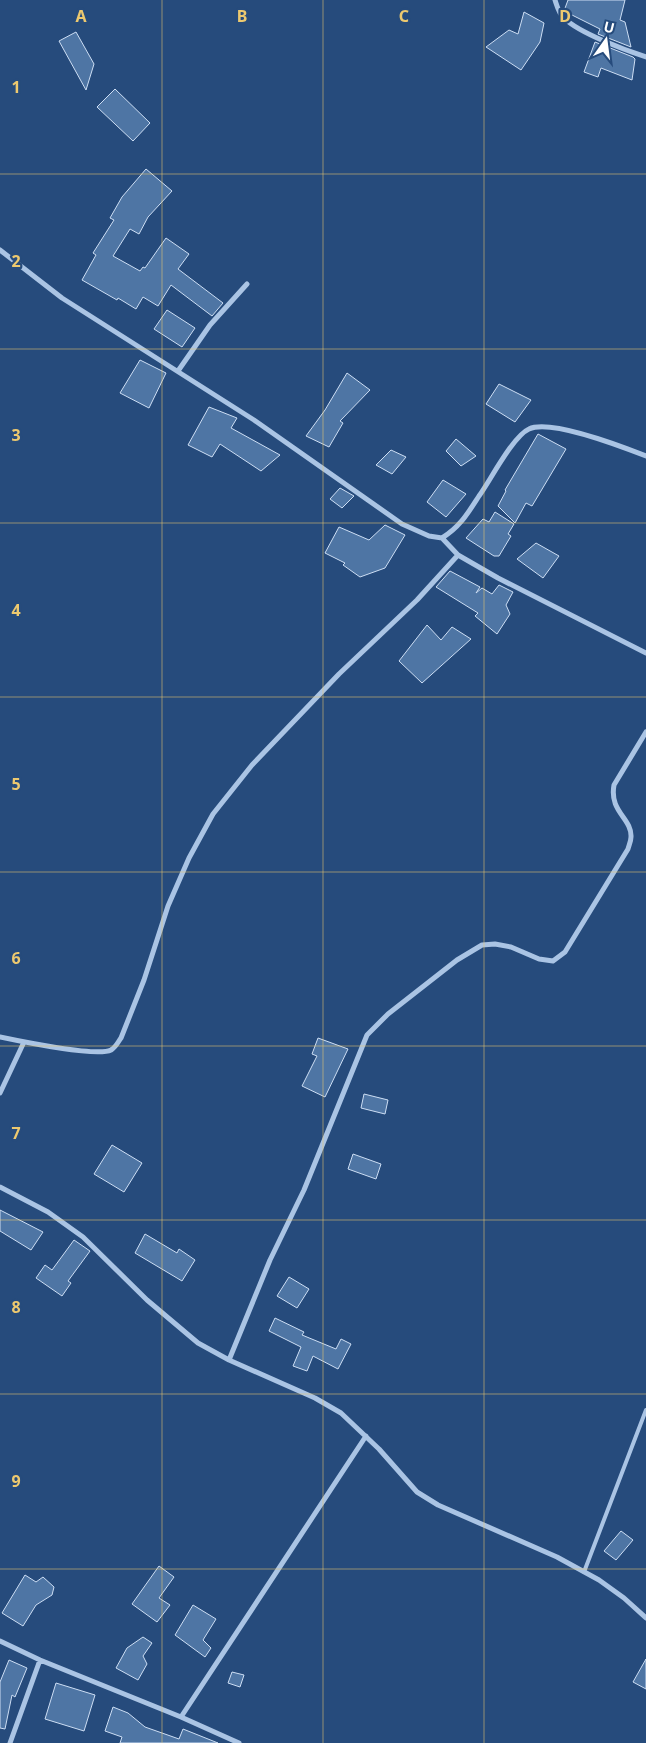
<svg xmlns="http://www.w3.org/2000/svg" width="646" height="1743" font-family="'Noto Sans',sans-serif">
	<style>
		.building { fill: #4e75a4; stroke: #cddef4 }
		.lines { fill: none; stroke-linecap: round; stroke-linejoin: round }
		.lane { stroke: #aac4e4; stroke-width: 4 }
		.street { stroke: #aac4e4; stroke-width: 5 }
		.grid { fill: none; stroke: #edc96f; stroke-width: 1; stroke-opacity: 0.55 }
		.grid-label { font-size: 16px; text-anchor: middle; font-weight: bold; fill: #edc96f; stroke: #264b7c; stroke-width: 4.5; stroke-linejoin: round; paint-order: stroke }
	</style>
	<rect width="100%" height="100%" fill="#264b7c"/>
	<path class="building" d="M 568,0 L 625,0 L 620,20 L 625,22 L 631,47 L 598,34 L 600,29 L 564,11 Z
		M 524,12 L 544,23 L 540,42 L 521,70 L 486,47 L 509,30 L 518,34 Z
		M 76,32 L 94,64 L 86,90 L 59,41 Z
		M 595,42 L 633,57 L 635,59 L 632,80 L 601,68 L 598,77 L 584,72 Z
		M 115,89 L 150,123 L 133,141 L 97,107 Z
		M 146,169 L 172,191 L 148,217 L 139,234 L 130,229 L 113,256 L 140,271 L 143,267 L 145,268 L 166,238 L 189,254 L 178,269 L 223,303 L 212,316 L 171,285 L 158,306 L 143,297 L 136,309 L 118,298 L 117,300 L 82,280 L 96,255 L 93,253 L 114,220 L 110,218 L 122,197 Z
		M 167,310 L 195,328 L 182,347 L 154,329 Z
		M 140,360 L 166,373 L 149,408 L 120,393 Z
		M 347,373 L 370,390 L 340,421 L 343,423 L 329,447 L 306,436 L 325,410 Z
		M 499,384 L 531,400 L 515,422 L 486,404 Z
		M 209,407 L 237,418 L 231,428 L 280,455 L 261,471 L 220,444 L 212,457 L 188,445 Z
		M 538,434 L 566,449 L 532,506 L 526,503 L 515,523 L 498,506 L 506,491 L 505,490 Z
		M 456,439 L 476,456 L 461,466 L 446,451 Z
		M 391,450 L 406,457 L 392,474 L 376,465 Z
		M 443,480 L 466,494 L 446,517 L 427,502 Z
		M 340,488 L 354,496 L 342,508 L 330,499 Z
		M 495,512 L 514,524 L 508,534 L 511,536 L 499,556 L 494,556 L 466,538 L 483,519 L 489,522 Z
		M 385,525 L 405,535 L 385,568 L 360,577 L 343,565 L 345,563 L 325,553 L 339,527 L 369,540 Z
		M 536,543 L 559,556 L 543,578 L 517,559 Z
		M 450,571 L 480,587 L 476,593 L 482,588 L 492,594 L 499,585 L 513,592 L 506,605 L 510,614 L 497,634 L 475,616 L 478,613 L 436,587 Z
		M 427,625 L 441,640 L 452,627 L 471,639 L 422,683 L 399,661 Z
		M 318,1038 L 348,1049 L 325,1097 L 302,1086 L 317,1056 L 312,1054 Z
		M 364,1094 L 388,1100 L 385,1114 L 361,1108 Z
		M 112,1145 L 142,1163 L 124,1192 L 94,1174 Z
		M 353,1154 L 381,1164 L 376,1179 L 348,1169 Z
		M 0,1210 L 43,1232 L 31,1250 L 0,1231 Z
		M 145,1234 L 177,1253 L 179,1249 L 195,1260 L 182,1281 L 135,1253 Z
		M 74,1240 L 90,1251 L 68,1281 L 71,1283 L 62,1296 L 36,1278 L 45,1265 L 52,1270 Z
		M 289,1277 L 309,1289 L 297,1308 L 277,1296 Z
		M 275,1318 L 304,1332 L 302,1335 L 336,1349 L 341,1339 L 351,1344 L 338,1369 L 313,1356 L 307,1371 L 293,1366 L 301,1347 L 269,1331 Z
		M 621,1531 L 633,1540 L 616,1560 L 604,1551 Z
		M 159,1566 L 174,1577 L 159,1598 L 170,1605 L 157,1622 L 132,1604 Z
		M 25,1575 L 36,1582 L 43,1577 L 54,1587 L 52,1595 L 36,1605 L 23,1626 L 2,1613 Z
		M 193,1605 L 216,1619 L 203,1640 L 211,1648 L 205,1657 L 175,1635 Z
		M 143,1637 L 152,1643 L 143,1656 L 147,1664 L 138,1680 L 116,1668 L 127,1648 Z
		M 646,1659 L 646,1689 L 633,1682 Z
		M 9,1660 L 27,1668 L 15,1697 L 12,1695 L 5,1729 L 0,1728 L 0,1682 Z
		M 232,1672 L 244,1675 L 240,1687 L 228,1683 Z
		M 56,1683 L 95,1695 L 84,1731 L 45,1719 Z
		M 113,1707 L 128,1713 L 145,1727 L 179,1739 L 183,1729 L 218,1743 L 120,1743 L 122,1737 L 105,1731 Z"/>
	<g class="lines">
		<path class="lane" d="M 584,1572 L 646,1410"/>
		<path class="street" d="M 555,0 C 557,6 559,14 564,18 C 579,33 625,50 646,57
			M 0,250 L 62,298 L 254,420 L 402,524 L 429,536 L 442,538 C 460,527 468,513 479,496 C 490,481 513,436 529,429 C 550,419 623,447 646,456
			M 178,371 L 210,325 L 247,284
			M 458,555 L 498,578 L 646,653
			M 0,1037 C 19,1041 97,1057 111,1050 C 116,1047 118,1042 121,1038 L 144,980 L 168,906 L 189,858 L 213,814 L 252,765 L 339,674 L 417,600 L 458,555 L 442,538
			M 0,1093 L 24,1042
			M 0,1187 L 48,1212 L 83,1237 L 147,1300 L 198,1343 L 229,1360 L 315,1398 L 341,1413 L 379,1449 L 417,1492 L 438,1505 L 557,1557 L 599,1580 L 624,1598 L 646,1618
			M 229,1360 L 270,1260 L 304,1190 L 367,1035 L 388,1014 L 457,960 L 482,945 L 495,944 L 511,947 L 539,959 L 553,961 L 565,952 L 628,849 C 629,845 631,841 631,837 C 632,818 609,812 614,785 L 646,732
			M 0,1641 L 40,1660 L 181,1717 L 366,1436
			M 181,1717 L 239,1743
			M 10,1743 L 40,1660"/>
	</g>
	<path class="grid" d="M 162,0 L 162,1743M 323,0 L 323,1743M 484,0 L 484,1743M 0,174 L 646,174M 0,349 L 646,349M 0,523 L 646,523M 0,697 L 646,697M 0,872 L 646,872M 0,1046 L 646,1046M 0,1220 L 646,1220M 0,1394 L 646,1394M 0,1569 L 646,1569"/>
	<g class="grid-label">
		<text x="81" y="22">A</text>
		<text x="242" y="22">B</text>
		<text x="404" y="22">C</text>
		<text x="565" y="22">D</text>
		<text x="16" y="93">1</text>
		<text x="16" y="267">2</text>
		<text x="16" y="441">3</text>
		<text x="16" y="616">4</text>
		<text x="16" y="790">5</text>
		<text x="16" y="964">6</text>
		<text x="16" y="1139">7</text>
		<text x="16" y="1313">8</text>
		<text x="16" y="1487">9</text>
	</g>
	<g transform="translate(606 40) rotate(14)" stroke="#264b7c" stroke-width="4" paint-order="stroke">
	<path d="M0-4L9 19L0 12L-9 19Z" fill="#ffffff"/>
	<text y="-8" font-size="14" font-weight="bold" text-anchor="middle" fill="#ffffff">U</text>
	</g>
</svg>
